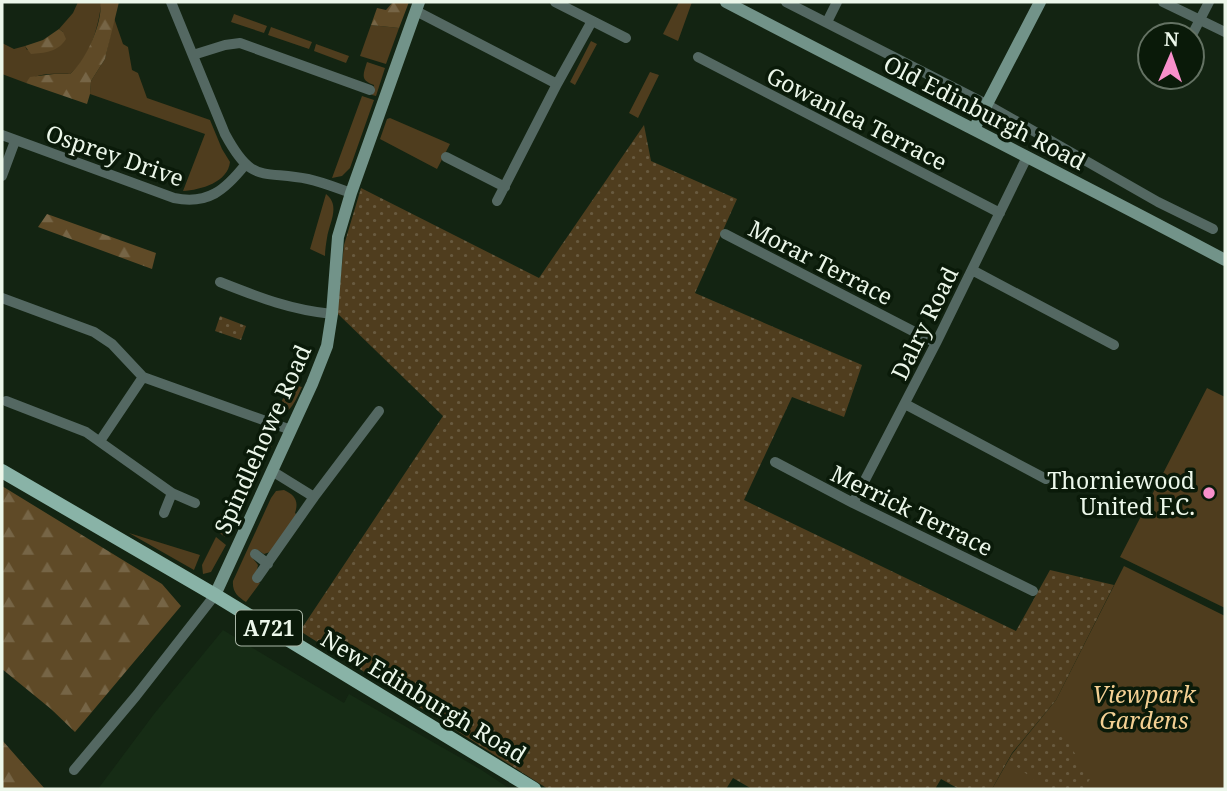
<svg xmlns="http://www.w3.org/2000/svg" width="1227" height="791" font-family="'Noto Serif',serif">
	<style>
		.built { fill: #162c15 }
		.green { fill: #4f3d1e }
		.forest { fill: url(#forest-firs) }
		.park { fill: url(#park-dots) }
		.lines { fill: none; stroke-linecap: round; stroke-linejoin: round }
		.street { stroke: #546862; stroke-width: 10 }
		.secondary { stroke: #729389; stroke-width: 12 }
		.primary { stroke: #89b3a7; stroke-width: 14 }
		.poi-dot { fill: #f890cb; stroke: #0a1a09; stroke-width: 2.5 }
		.labels { text-anchor: middle; dominant-baseline: central; stroke-width: 7; stroke-linejoin: round; paint-order: stroke }
		.shield { fill: #0a1a09; stroke: #a8b5a6; stroke-width: 2 }
		.shield-label { font-size: 21px; font-weight: bold; fill: #ecf7ea }
		.street-label { font-size: 23px; fill: #ecf7ea; stroke: #0a1a09 }
		.poi-label { font-size: 23px; fill: #ecf7ea; stroke: #0a1a09; text-anchor: end }
		.park-label { font-size: 23px; font-style: italic; fill: #f4d093; stroke: #0a1a09 }
	</style>
	<defs>
		<pattern id="forest-firs" width="22" height="20" patternUnits="userSpaceOnUse" patternTransform="scale(1.75)"><rect width="22" height="20" fill="#5f4a27"/><path d="M5 1l3.5 6h-7zM16 11l3.5 6h-7z" fill="#766546"/></pattern>
		<pattern id="park-dots" width="8" height="8" patternUnits="userSpaceOnUse" patternTransform="scale(1.75)"><rect width="8" height="8" fill="#4f3d1e"/><path d="M2 2h.1M6 6h.1" fill="none" stroke="#685a3f" stroke-width="1.8" stroke-linecap="round"/></pattern>
	</defs>
	<rect width="100%" height="100%" fill="#132412"/>
	<path class="built" d="M223,630L344,703L349,694L480,769L510,789H98L154,714Z"/>
	<path class="green" d="M78,2H100L101,5C98,29 89,59 70,74C57,74 35,72 26,83L2,74V43L14,49L25,46L27,50L63,32L59,29L73,13Z
		M679,2H692L678,41L663,34Z
		M234,14L267,26L264,33L231,22Z
		M114,18L123,44L128,47L132,70L138,73L147,98L210,120L222,149L230,162C228,182 201,190 183,191L205,134L90,94L91,81L105,59Z
		M371,25L399,28L386,64L360,56Z
		M271,27L312,42L309,49L268,35Z
		M591,41L597,44L575,85L570,82Z
		M316,44L349,56L346,63L314,51Z
		M367,62L385,68L376,96L372,95L374,85C360,80 363,75 367,62Z
		M650,72L659,75L638,118L629,113Z
		M362,96L374,100L350,168L342,176L332,178Z
		M390,118L450,144L437,169L380,139L387,119Z
		M326,194C341,206 329,223 327,238C326,244 325,250 325,256L310,249Z
		M289,384L302,387C296,399 291,415 276,415Z
		M1207,388L1225,397V608L1120,557Z
		M268,432L273,441L272,446L230,537H225L218,532L216,525L221,514L235,518Z
		M284,490C295,495 299,501 295,513L297,515L270,552L264,554L256,549L251,556L258,565L257,570L252,577L260,583L246,602C238,597 232,592 233,581L271,498L276,491Z
		M129,533L200,555L194,570Z
		M216,537L226,545L211,572L203,574L202,565Z
		M1124,566L1225,616V789H992L1012,754L1056,700Z"/>
	<path class="forest" d="M100,2H119L105,59L91,81L90,94L87,104L26,83L30,77L54,74H70C85,62 104,21 100,2Z
		M393,2H409L399,28L371,25L377,8L386,10Z
		M59,29L63,32L66,39C58,52 44,53 31,54L25,46L43,40Z
		M47,214L156,253L152,269L38,227Z
		M2,486L162,584L181,606L75,732L51,709L2,669Z
		M2,740L45,789H2Z"/>
	<path class="park" d="M644,125L651,161L737,199L695,293L862,365L844,417L792,397L744,500L1016,631L1050,570L1114,585L1056,700L1012,753L992,789H959L941,779L935,789H752L733,778L726,789H548L300,631L443,416L337,313L344,245L361,188L539,278Z
		M220,316L246,326L241,340L215,331Z
		M1041,721L1055,723L1091,778L1083,789H1047L1009,761Z"/>
	<g class="lines">
		<path class="street" d="M171,2L225,134C252,184 260,170 308,179C322,182 337,188 351,193
			M555,2L626,38
			M786,2L986,104L1158,202L1213,229
			M1163,2L1225,32
			M416,11L557,84L497,201
			M827,22L837,2
			M1192,35L1209,2
			M193,55L225,45L240,43L370,90
			M698,57L1000,213
			M1165,83L1169,77
			M557,84L592,21
			M2,135L174,198C208,205 225,190 245,165
			M446,157L505,187
			M2,176L15,141
			M725,234L936,343
			M972,270L1114,345
			M220,282C258,297 290,310 332,314
			M2,298L94,332L112,344L143,377L291,430
			M6,401L86,432L172,493L195,503
			M905,404L1046,479
			M100,441L143,377
			M775,462L853,503L1033,591
			M314,497L379,411
			M853,503L936,343L1027,157
			M164,513L172,493
			M255,554L268,564
			M257,578L314,497L272,471
			M74,770L136,696L215,595"/>
		<path class="secondary" d="M726,2C892,89 1060,172 1225,260
			M974,129L1040,2
			M215,595L312,384L327,346L332,314L338,237L351,193L419,2"/>
		<path class="primary" d="M2,471L215,595L534,789"/>
	</g>
	<circle class="poi-dot" cx="1209" cy="493" r="7"/>
	<g class="labels">
		<rect class="shield" x="236" y="610.5" width="66" height="35" rx="5"/>
		<g class="shield-label">
			<text x="269" y="628">A721</text>
		</g>
		<g class="street-label">
			<text transform="translate(985 112) rotate(27)">Old Edinburgh Road</text>
			<text transform="translate(857 118) rotate(27)">Gowanlea Terrace</text>
			<text transform="translate(115 155) rotate(19)">Osprey Drive</text>
			<text transform="translate(821 262) rotate(27)">Morar Terrace</text>
			<text transform="translate(924 323) rotate(-64)">Dalry Road</text>
			<text transform="translate(262 439) rotate(-66)">Spindlehowe Road</text>
			<text transform="translate(912 510) rotate(26)">Merrick Terrace</text>
			<text transform="translate(424 696) rotate(31)">New Edinburgh Road</text>
		</g>
		<g class="poi-label">
			<text x="1195" y="480">Thorniewood<tspan x="1195" dy="26">United F.C.</tspan></text>
		</g>
		<g class="park-label">
			<text x="1144" y="694">Viewpark<tspan x="1144" dy="26">Gardens</tspan></text>
		</g>
	</g>
	<rect width="1227" height="791" fill="none" stroke="#ecf7ea" stroke-width="7"/>
	<g transform="translate(1171 56) rotate(2)"><circle r="33" fill="#0a1a09" stroke="#647263" stroke-width="2"/>
	<path d="M0-5L12 26L0 18L-12 26Z" fill="#f890cb"/>
	<text y="-10" font-size="19" font-weight="bold" text-anchor="middle" fill="#ecf7ea">N</text>
	</g>
</svg>
